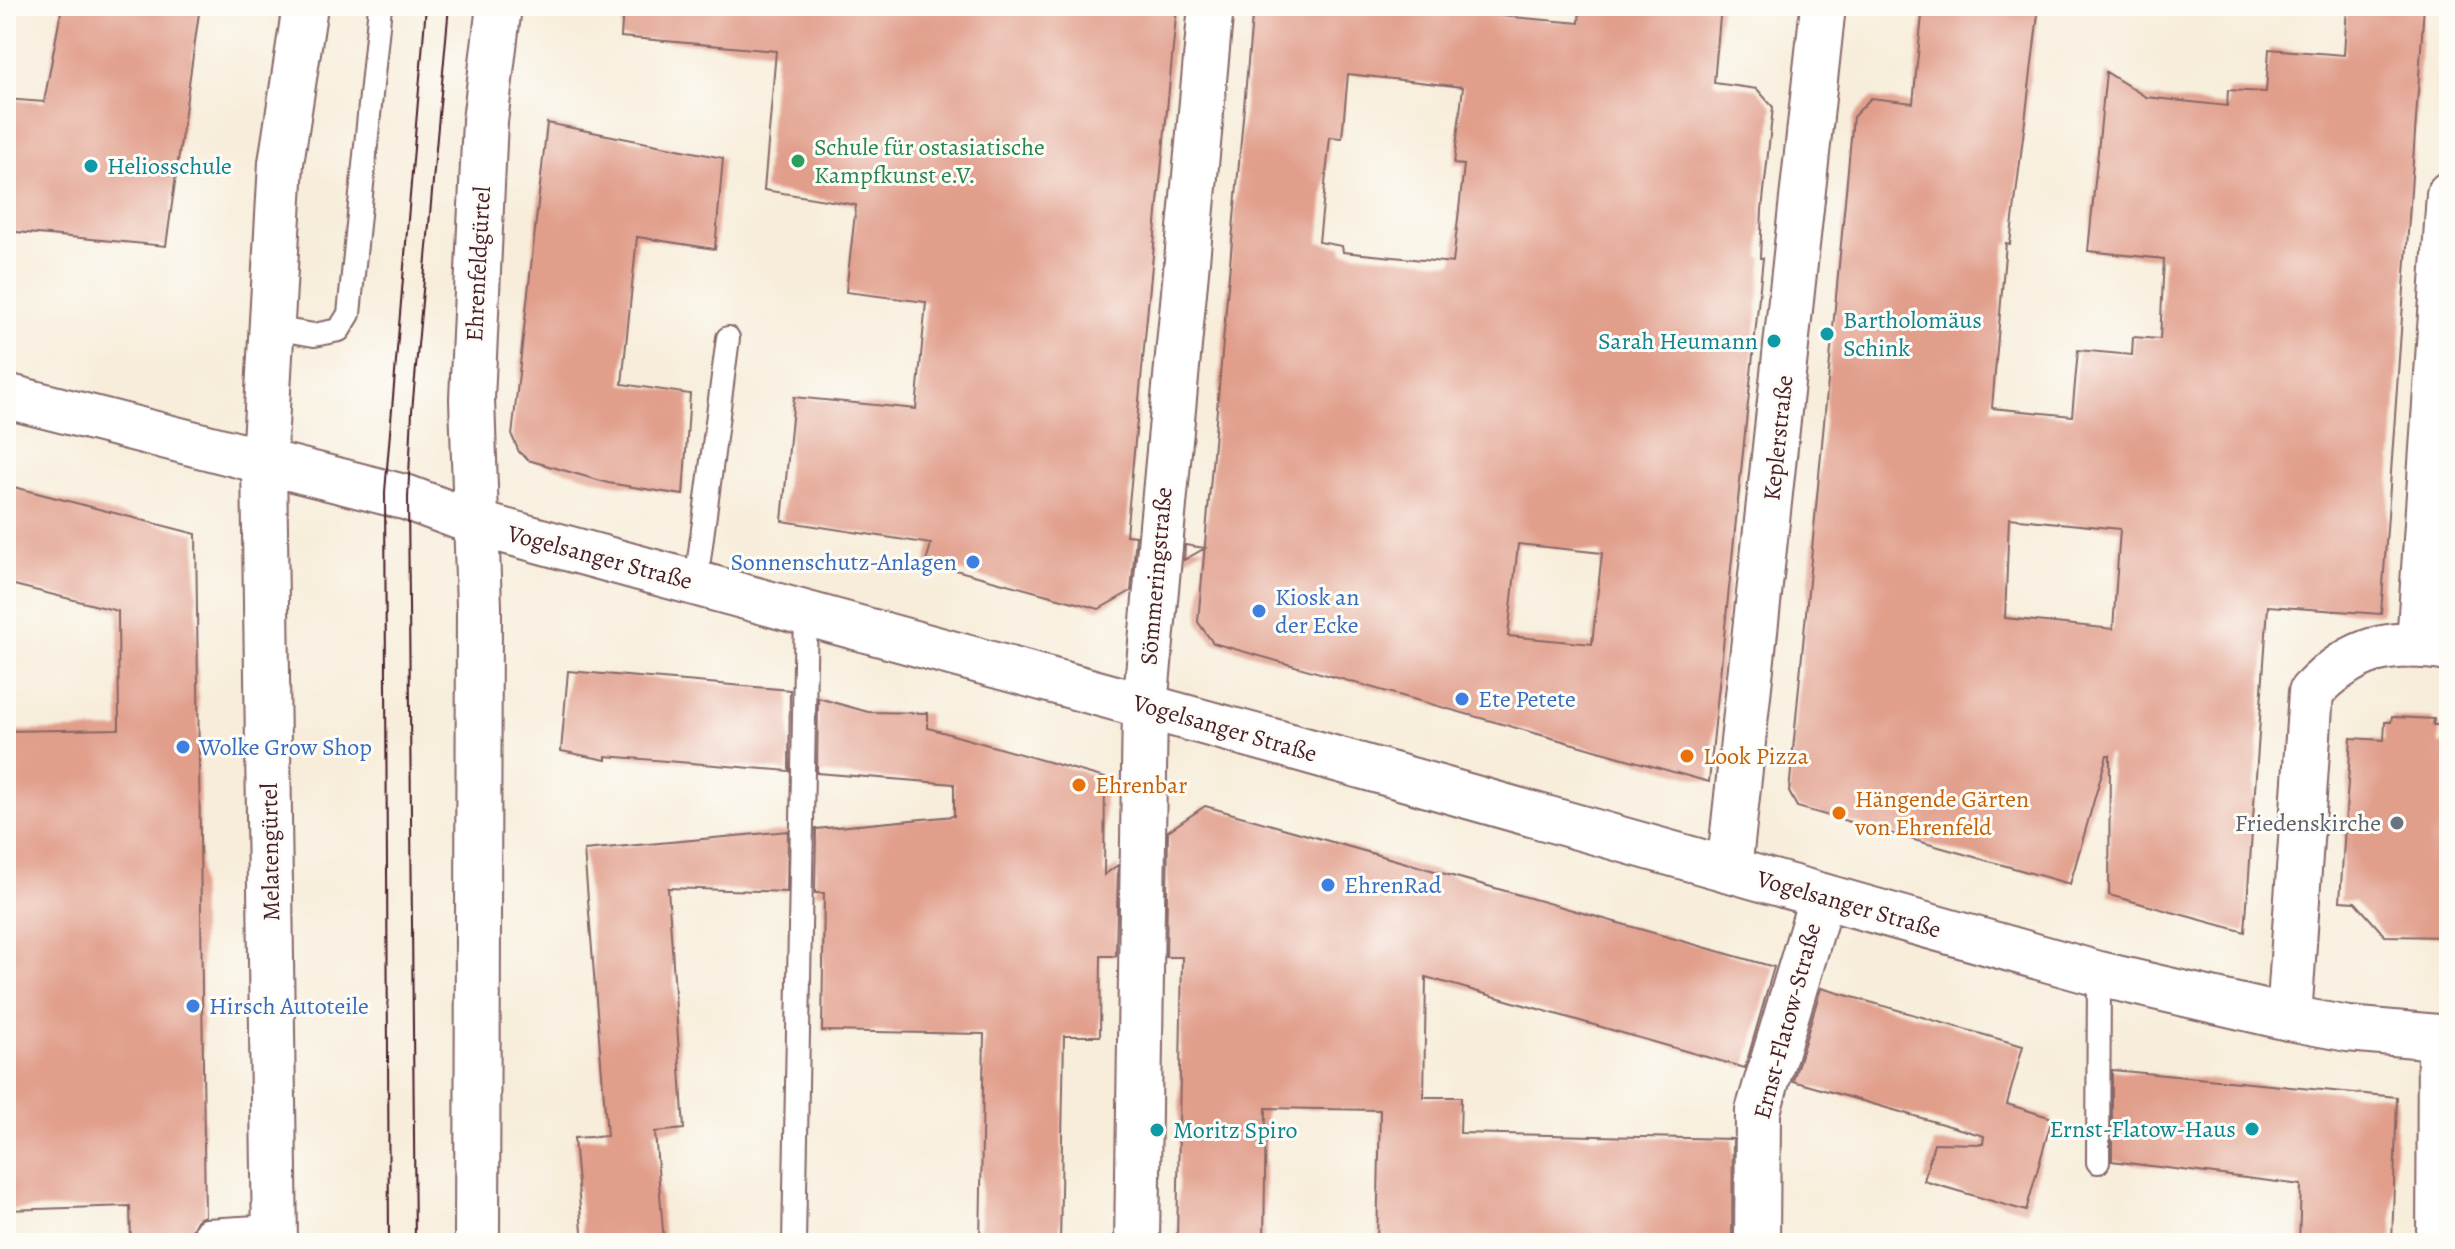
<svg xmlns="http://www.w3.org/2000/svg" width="2455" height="1249" font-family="Alegreya,serif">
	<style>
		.building { fill: #e19e8b; fill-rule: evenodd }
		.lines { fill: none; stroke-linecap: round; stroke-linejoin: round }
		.lane-casing { stroke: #876768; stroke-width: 26 }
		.street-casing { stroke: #876768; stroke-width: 48 }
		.secondary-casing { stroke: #876768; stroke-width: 48 }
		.lane { stroke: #fff; stroke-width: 22 }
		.street { stroke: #fff; stroke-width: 44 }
		.secondary { stroke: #fff; stroke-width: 44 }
		.tram { stroke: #4a1f2b; stroke-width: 2 }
		.leisure-dot { fill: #2e9e5b; stroke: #fdfcf7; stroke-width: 3 }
		.culture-dot { fill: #0f9aa8; stroke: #fdfcf7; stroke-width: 3 }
		.shop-dot { fill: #3f7fe0; stroke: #fdfcf7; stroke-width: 3 }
		.food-dot { fill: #e8710a; stroke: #fdfcf7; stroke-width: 3 }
		.worship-dot { fill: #6b7280; stroke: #fdfcf7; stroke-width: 3 }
		.labels { text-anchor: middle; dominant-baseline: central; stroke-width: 6; stroke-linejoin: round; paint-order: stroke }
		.leisure-label { font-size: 24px; fill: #27864d; stroke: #fdfcf7; text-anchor: start }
		.culture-label { font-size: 24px; fill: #0d838f; stroke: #fdfcf7; text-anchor: start }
		.street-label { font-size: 24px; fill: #4a1f2b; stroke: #fdfcf7 }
		.shop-label { font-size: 24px; fill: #366cbe; stroke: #fdfcf7; text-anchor: start }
		.food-label { font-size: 24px; fill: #c56008; stroke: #fdfcf7; text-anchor: start }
		.worship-label { font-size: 24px; fill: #5b616d; stroke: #fdfcf7; text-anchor: end }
	</style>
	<rect width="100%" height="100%" fill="#fdfcf7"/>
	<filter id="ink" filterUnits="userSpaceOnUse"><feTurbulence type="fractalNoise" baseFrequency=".0125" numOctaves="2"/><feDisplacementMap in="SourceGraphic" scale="16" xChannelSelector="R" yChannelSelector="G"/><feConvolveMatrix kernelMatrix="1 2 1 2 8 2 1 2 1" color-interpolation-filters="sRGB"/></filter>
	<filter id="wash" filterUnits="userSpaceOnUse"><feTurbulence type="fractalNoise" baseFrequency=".006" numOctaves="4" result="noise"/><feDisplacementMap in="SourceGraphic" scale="32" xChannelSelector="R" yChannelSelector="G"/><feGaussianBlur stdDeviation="1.8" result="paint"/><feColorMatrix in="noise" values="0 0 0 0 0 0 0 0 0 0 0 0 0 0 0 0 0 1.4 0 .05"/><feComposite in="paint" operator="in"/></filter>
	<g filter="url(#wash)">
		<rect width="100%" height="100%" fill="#f7edda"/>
		<g id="blocks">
			<path class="building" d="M62,6H200L166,246L6,231V99L44,102Z
				M623,6H1177L1126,535L1136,536L1131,591L1099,609L926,562L931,544L782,521L794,397L916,409L926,302L846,292L856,205L764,190L776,51L621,37Z
				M1253,6H1492L1491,15L1579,23L1580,6H1721L1714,83L1757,89L1773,107L1762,210L1760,258H1763L1709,782L1213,643L1198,622ZM1348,74L1463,87L1454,164L1464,165L1453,263L1343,252L1342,246L1319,242L1330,137L1342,138ZM1518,544L1602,553L1592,644L1508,636Z
				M1923,6H2039L2010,244L2006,243L1992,408L2072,416L2078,350L2132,355L2133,337L2160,339L2164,259L2088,251L2106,72L2146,97L2227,106L2228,90L2266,92L2269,49L2344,55L2347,6H2424L2381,614L2268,606L2245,932L2109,895L2110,755H2107L2070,884L1797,807L1789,792L1853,117L1871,98L1913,103ZM2009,518L2120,529L2113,629L2005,618Z
				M547,123L723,158L715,249L637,237L622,384L690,394L683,495L608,483L528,460L519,452L512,436Z
				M6,485L196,534L205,1216L198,1219L192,1230L202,1243H131L130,1206L6,1210V731L119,729L118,611L6,583Z
				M1185,545L1205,548L1184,560Z
				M568,671L790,690L789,771L606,756V760L561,751Z
				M818,698L868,712L928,713V728L1105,778L1104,875L1118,865L1116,956H1101L1100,1036H1064L1060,1243H980L984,1034L822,1031L824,893H815L816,829L954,816V784L817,773Z
				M2392,717L2434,719L2433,725H2440L2439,744L2449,745V937L2385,936L2355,902L2340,901L2351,738L2384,740L2385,722H2391Z
				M1205,806L1774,967L1745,1068L1426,977L1424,1097H1461L1460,1133L1733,1139L1732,1243H1377L1380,1110L1266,1108L1264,1243H1177L1182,957H1166L1168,831Z
				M788,831L787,892L668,888L684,1129L655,1132L664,1243H583L574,1138L607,1136L584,850Z
				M1821,988L2023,1046L2007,1104L2052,1118L2026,1211L1924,1181L1934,1143L1983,1144L1984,1136L1793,1081Z
				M2112,1070L2397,1097L2392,1243H2299L2301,1185L2112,1161Z"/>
		</g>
	</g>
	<g filter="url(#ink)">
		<use href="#blocks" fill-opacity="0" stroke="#876768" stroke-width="2"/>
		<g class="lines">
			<defs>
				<path id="lane" d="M272,328L314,335L339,330L349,314L380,6
					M696,583L728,338
					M2098,1162L2099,974
					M206,1230L275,1226
					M794,1243L806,611"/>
				<path id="street" d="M2419,644L2449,194
					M1729,870L1823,6
					M2289,1018L2311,692C2353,648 2389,639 2449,649
					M1137,1243L1145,706L1211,6
					M1757,1243L1758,1111L1822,896
					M2439,1243L2440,1038"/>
				<path id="secondary" d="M6,396L408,498L475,523L1276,742L2099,974L2289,1018L2348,1029L2449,1038
					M275,1243L264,461L281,163L305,6
					M477,1243L479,607L472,399L485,121L499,6"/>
			</defs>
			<use href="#lane" class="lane-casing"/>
			<use href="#street" class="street-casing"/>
			<use href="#secondary" class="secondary-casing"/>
			<use href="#lane" class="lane"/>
			<use href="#street" class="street"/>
			<use href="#secondary" class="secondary"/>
			<path class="tram" d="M389,1243L385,492L426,6
				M415,1243L408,498L412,411L449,6"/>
		</g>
	</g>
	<circle class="leisure-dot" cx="798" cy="161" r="8"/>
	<g class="culture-dot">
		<circle cx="91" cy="166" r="8"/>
		<circle cx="1827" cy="334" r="8"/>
		<circle cx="1774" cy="341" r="8"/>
		<circle cx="2252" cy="1129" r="8"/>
		<circle cx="1157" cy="1130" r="8"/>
	</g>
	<g class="shop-dot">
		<circle cx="973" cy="562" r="8"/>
		<circle cx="1259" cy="611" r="8"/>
		<circle cx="1462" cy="699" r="8"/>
		<circle cx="183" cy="747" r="8"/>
		<circle cx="1328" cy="885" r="8"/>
		<circle cx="193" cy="1006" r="8"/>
	</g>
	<g class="food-dot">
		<circle cx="1687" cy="756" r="8"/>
		<circle cx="1079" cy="785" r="8"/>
		<circle cx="1839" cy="813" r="8"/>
	</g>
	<circle class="worship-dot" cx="2397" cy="823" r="8"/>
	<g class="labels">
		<g class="leisure-label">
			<text x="814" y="147">Schule für ostasiatische<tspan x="814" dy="28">Kampfkunst e.V.</tspan></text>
		</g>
		<g class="culture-label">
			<text x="107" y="166">Heliosschule</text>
			<text x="1843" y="320">Bartholomäus<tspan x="1843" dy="28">Schink</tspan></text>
			<text x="1758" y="341" text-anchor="end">Sarah Heumann</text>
			<text x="2236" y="1129" text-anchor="end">Ernst-Flatow-Haus</text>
			<text x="1173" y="1130">Moritz Spiro</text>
		</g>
		<g class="street-label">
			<text transform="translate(478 264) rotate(-87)">Ehrenfeldgürtel</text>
			<text transform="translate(1778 438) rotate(-84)">Keplerstraße</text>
			<text transform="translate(600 557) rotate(15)">Vogelsanger Straße</text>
			<text transform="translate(1156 576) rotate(-85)">Sömmeringstraße</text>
			<text transform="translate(1225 728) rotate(16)">Vogelsanger Straße</text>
			<text transform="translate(270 852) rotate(-91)">Melatengürtel</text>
			<text transform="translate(1849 904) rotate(16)">Vogelsanger Straße</text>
			<text transform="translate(1787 1021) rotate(-75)">Ernst-Flatow-Straße</text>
		</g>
		<g class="shop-label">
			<text x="957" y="562" text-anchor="end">Sonnenschutz-Anlagen</text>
			<text x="1275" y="597">Kiosk an<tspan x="1275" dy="28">der Ecke</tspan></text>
			<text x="1478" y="699">Ete Petete</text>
			<text x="199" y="747">Wolke Grow Shop</text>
			<text x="1344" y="885">EhrenRad</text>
			<text x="209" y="1006">Hirsch Autoteile</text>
		</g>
		<g class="food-label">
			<text x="1703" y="756">Look Pizza</text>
			<text x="1095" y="785">Ehrenbar</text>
			<text x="1855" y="799">Hängende Gärten<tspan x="1855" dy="28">von Ehrenfeld</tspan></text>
		</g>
		<g class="worship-label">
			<text x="2381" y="823">Friedenskirche</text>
		</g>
	</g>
	<rect width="2455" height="1249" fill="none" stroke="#fdfcf7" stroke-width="32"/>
</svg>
